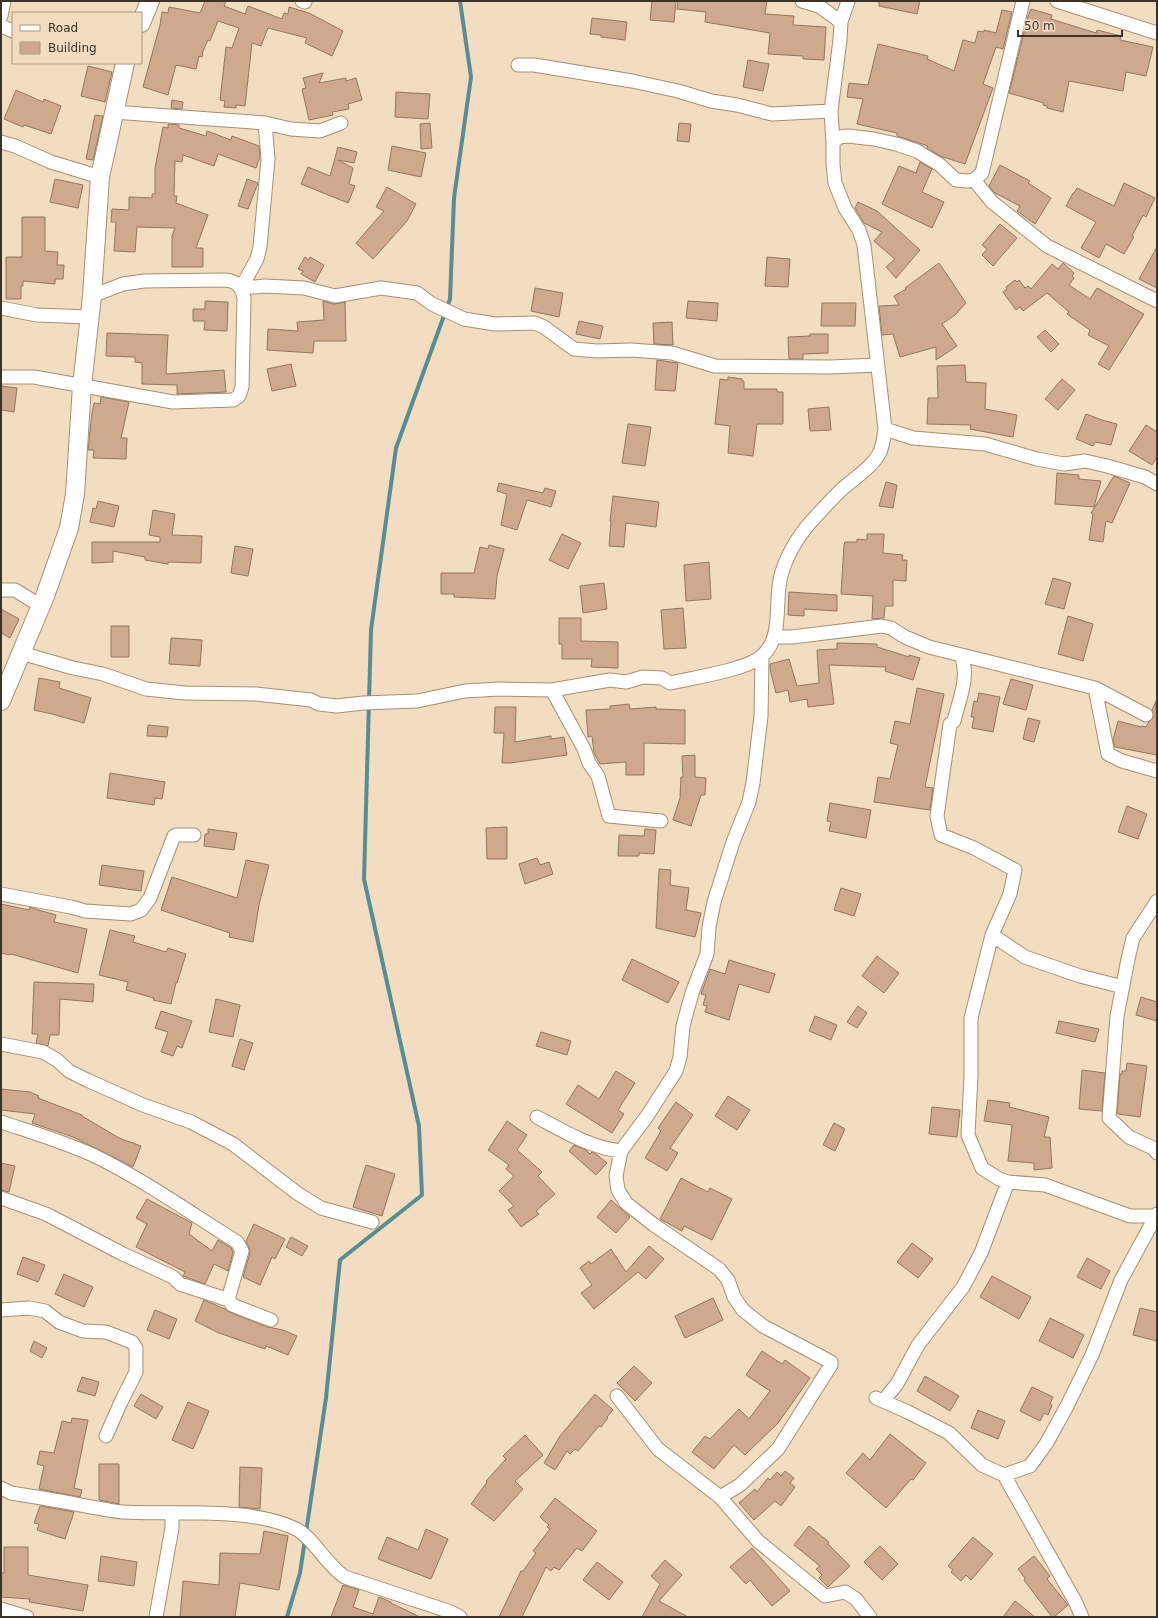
<svg xmlns="http://www.w3.org/2000/svg" width="1158" height="1618" font-family="'DejaVu Sans',sans-serif">
	<style>
		.lines { fill: none; stroke-linecap: round; stroke-linejoin: round }
		.stream { stroke: #578e93; stroke-width: 4 }
		.building { fill: #cfa98e; stroke: #917661 }
		.street-casing { stroke: #a49075; stroke-width: 15 }
		.secondary-casing { stroke: #a49075; stroke-width: 20 }
		.street { stroke: #fff; stroke-width: 13 }
		.secondary { stroke: #fff; stroke-width: 18 }
	</style>
	<rect width="100%" height="100%" fill="#f3ddc0"/>
	<g class="lines">
		<path class="stream" d="M287,1617L300,1573L326,1398L340,1260L422,1195L419,1126L364,879L371,630L396,448L450,299L454,198L471,77L460,1"/>
	</g>
	<path class="building" d="M205,1H226L224,6L245,14L248,6L282,19L284,13L288,14L289,7L309,13L343,31L332,56L305,43L307,38L268,28L261,46L252,43L245,106L236,105V108L224,107L225,101L220,100L226,47L232,48L239,28L218,21L210,41L208,40L203,51L202,57L199,56L196,69L176,65L168,95L143,87L160,25L162,12L168,13L169,7L200,13Z
		M652,1H676L674,22L650,20Z
		M678,1H767L765,14L794,16L793,25L826,27L824,60L803,59V56L768,54L770,33L705,22L706,12L677,9Z
		M879,1H920L917,14L879,6Z
		M1031,9L1052,15L1051,19L1096,33L1097,30L1121,36L1120,40L1153,47L1146,76L1126,72L1123,91L1069,81L1063,112L1047,108V106L1043,105L1044,103L1009,93L1028,16Z
		M1002,10L1012,12L1003,49L996,47L983,84L993,88L965,164L940,156L927,148L928,146L897,136V133L857,124L863,99L847,97L849,83L868,85L878,44L928,56L927,59L954,71L963,40L975,43L978,31L984,32V30L996,33Z
		M592,18L627,22L625,40L601,37V35L590,34Z
		M748,60L769,64L763,91L743,87Z
		M88,66L112,72L105,102L81,96Z
		M323,73L319,83L346,78V81L356,78L362,100L348,104L349,109L332,112L333,115L309,120L302,89L306,88L303,78Z
		M16,90L43,102L44,99L61,106L51,134L24,125L23,127L4,119Z
		M396,92L430,94L428,119L395,117Z
		M172,100L183,102L182,109L171,108Z
		M95,115L103,116L93,160L86,159Z
		M430,123L432,148L421,149L420,124Z
		M679,123L691,124L689,142L677,141Z
		M168,124L179,125V128L206,136L207,131L231,140L232,136L259,146L260,157L256,168L218,154L214,166L183,155L182,162L175,161L174,196H177L176,203L208,215L196,248H203V267H172V236L175,228L137,227L135,252L114,251L116,222H111L112,209L129,210V197L152,198V194H155V168L163,127L168,128Z
		M392,146L426,153L421,177L388,170Z
		M338,147L357,152L354,163L338,160L353,168L349,184L355,186L348,203L301,184L308,167L330,176Z
		M920,162L932,169L922,192L944,202L932,228L882,204L899,166L916,173Z
		M1000,165L1030,181L1028,183L1051,198L1035,224L1017,211L1020,206L995,193L989,186Z
		M55,179L83,185L78,208L50,202Z
		M247,179L258,183L248,209L238,206Z
		M1124,183L1155,198L1146,217L1143,215L1132,236L1134,237L1124,254L1106,244L1099,258L1081,248L1096,222L1066,206L1073,193H1074L1077,188L1114,206Z
		M387,187L416,204L407,221L373,259L356,243L384,211L376,207Z
		M858,202L877,211L920,250L896,278L886,267L895,259L874,241L882,232L864,223L855,208Z
		M22,217H45V251L58,252L57,265H64L63,279H55V284L23,281V286H21V299H6V257H22Z
		M1000,224L1017,238L993,266L982,255L987,249L982,245Z
		M1157,247V288L1139,279Z
		M305,257L309,260L310,257L324,265L315,282L301,274L303,271L298,269Z
		M767,257L790,259L788,287L765,286Z
		M939,263L966,303L955,315L942,324L957,346L936,360V347L900,357L893,334L882,335L879,306L899,305L894,296L906,289L905,288Z
		M1063,263L1074,273L1072,276L1074,278L1069,285L1090,299L1097,288L1144,314L1109,370L1098,364L1109,346L1088,335L1090,330L1067,314L1069,312L1047,293L1023,311L1020,307L1016,310L1003,292L1007,289L1006,287L1015,280L1017,282L1019,280L1025,288L1028,286L1031,289L1052,264L1058,269Z
		M535,288L563,293L559,317L531,311Z
		M205,301L228,302L227,331L204,330L205,321H193V309H205Z
		M323,301L333,304L345,302L346,341H314L313,353L267,350L268,329L298,331L297,322L324,320Z
		M688,301L718,303L717,321L686,318Z
		M822,303H856L855,326H821Z
		M579,321L603,326L600,339L576,334Z
		M672,322L673,345L654,344L653,323Z
		M1045,330L1059,344L1051,352L1037,337Z
		M107,333L168,335L166,374L224,370L226,392L177,394V385L142,384V363L135,362V357L106,356Z
		M810,334H828V353L803,354V359H789L788,337L810,336Z
		M657,360L678,363L675,391L655,390Z
		M291,364L296,386L272,391L267,369Z
		M965,365L966,382L986,383L985,409L1017,415L1013,437L970,429L971,425L927,424L928,398H938L937,366Z
		M728,377L742,379V381H744V389H777V392H783V424H757L753,456L728,453L730,426L715,424L720,379L728,380Z
		M1062,379L1075,390L1058,410L1045,399Z
		M1,386L17,388L14,412L1,410Z
		M101,397L129,402L121,438H127L126,459L93,458L94,450H88L92,413L94,403L100,404Z
		M829,407L831,430L810,431L808,409Z
		M1086,414L1105,421L1117,424L1111,445L1095,442L1093,446L1076,439Z
		M628,424L651,427L645,466L622,463Z
		M1146,425L1157,432V457L1152,465L1129,451Z
		M1057,473L1079,475V479L1101,481L1094,507L1055,504Z
		M1114,476L1130,483L1112,523L1106,521L1103,542L1089,540L1093,514L1091,513Z
		M886,482L897,485L893,508L879,506Z
		M499,483L543,493L545,488L556,491L551,507L527,500L517,530L501,525L507,494L497,491Z
		M613,496L659,502L656,527L626,523L624,547L609,546L611,521H610Z
		M98,501L119,506L114,527L90,522L93,508L96,509Z
		M153,510L175,514L172,535L202,536L201,563L168,562V564L145,560V557L113,551V562L92,563V542H160V537L149,535Z
		M562,534L581,543L568,569L549,560Z
		M867,534H884L883,553L903,555L902,560H907L906,581L893,580V606H885L884,618L872,619L873,596L841,594L844,545L845,542H857V539L867,540Z
		M489,545L504,549L497,576L495,599L454,597V594H441V573H474L480,547L488,549Z
		M235,546L253,549L248,576L231,573Z
		M709,562L711,599L686,601L684,565Z
		M1053,578L1071,583L1064,609L1045,604Z
		M604,583L607,609L583,613L580,586Z
		M789,592L837,595V611L804,609V616L788,615Z
		M683,608L686,648L664,649L661,610Z
		M1,609L19,619L10,638L1,633Z
		M1068,616L1093,624L1083,661L1058,654Z
		M559,618H581V641L618,642V668L591,667L592,659H562V644H559Z
		M111,626H129V657H111Z
		M171,638L202,640L200,666L169,664Z
		M837,643L877,644V647L909,657V655L920,658L913,680L885,671L886,667L829,665L834,704L808,707L807,699L790,702L788,690L776,693L770,669V664L789,659L797,686L819,683L817,650L837,649Z
		M39,678L60,682L59,688L91,698L84,723L52,714L34,710Z
		M1011,679L1033,685L1026,710L1003,704Z
		M917,688L944,694L925,787L933,788L930,810L874,802L878,777L890,779L898,745L890,743L895,721L910,724Z
		M979,693L1000,697L993,732L972,728L974,717H971L974,701L977,702Z
		M1156,701L1157,755L1115,747L1113,740L1118,721L1141,727V726L1146,727L1148,723L1153,718L1152,710Z
		M629,704L630,709L656,707V709L685,710V744L644,743V775H626V762L600,764L594,753L592,736L588,737L586,710L610,709V706Z
		M495,707H516L515,742L551,736V739L564,737L567,755L510,763H502L504,733H494Z
		M1028,718L1040,721L1034,742L1023,739Z
		M148,725L168,727L167,737L147,736Z
		M695,755V777L706,778L705,795H701L691,826L673,820L680,798L681,777H683L682,756Z
		M110,773L165,782L162,799L155,798L154,805L107,798Z
		M830,803L871,810L866,838L829,831L831,822L827,821Z
		M1127,806L1147,814L1138,839L1118,832Z
		M507,827V859H487L486,828Z
		M208,829L237,833L234,850L204,846L205,834H208Z
		M645,829L656,830L654,854L639,853V856H618L619,835L644,836Z
		M537,858L540,865L549,862L553,874L525,884L519,864Z
		M246,860L269,865L259,905L253,942L229,937L230,933L161,910L172,877L237,898Z
		M102,865L144,871L141,891L99,885Z
		M659,869L671,870L670,885L689,888L686,910L701,913L695,937L656,928Z
		M841,888L861,894L854,916L834,910Z
		M1,904L29,910L30,907L35,909L56,915L54,922L87,929L78,973L11,954L10,955L1,953Z
		M110,930L135,936L133,942L166,952L168,948L186,954L177,983H176L171,1004L153,1000L154,998L126,990L128,982L99,975Z
		M877,956L899,973L884,993L862,976Z
		M632,959L679,982L668,1003L622,980Z
		M729,960L775,974L769,993L739,984L729,1020L705,1012L707,1006L703,1005L706,995L701,994L710,969L725,974Z
		M34,982L94,984L93,1002L60,999L59,1035H50L48,1046L36,1043L38,1034H32Z
		M1141,997L1157,1002V1021L1136,1015Z
		M216,999L240,1005L233,1037L209,1032Z
		M858,1006L867,1013L857,1028L847,1022Z
		M161,1011L192,1021L182,1048L177,1046L173,1056L161,1052L168,1032L155,1028Z
		M815,1016L837,1025L831,1040L809,1031Z
		M1059,1021L1099,1029L1095,1042L1056,1033Z
		M541,1032L571,1041L567,1055L536,1046Z
		M240,1039L253,1043L244,1070L232,1066Z
		M1127,1063L1147,1066L1140,1117L1118,1114L1117,1112L1120,1074H1122V1071H1126Z
		M1082,1070L1105,1073L1102,1111L1079,1109Z
		M616,1071L635,1083L618,1110L624,1114L612,1133L566,1104L578,1085L599,1099Z
		M1,1089L30,1092L39,1096L38,1098L82,1115V1116L119,1138L141,1146L133,1167L73,1137L32,1123L35,1114L1,1110Z
		M728,1096L750,1110L737,1130L715,1116Z
		M988,1100L1010,1103L1009,1107L1049,1117L1044,1137H1050L1052,1168L1034,1170V1163L1008,1161L1012,1125L984,1121Z
		M676,1102L693,1115L670,1148L678,1153L667,1171L645,1158L661,1131L658,1128Z
		M932,1107L960,1110L957,1137L929,1134Z
		M507,1121L527,1135L517,1150L542,1172L538,1176L555,1194L536,1211L539,1214L521,1227L508,1210L514,1206L499,1191L514,1176L506,1169L509,1165L488,1150Z
		M834,1123L845,1129L835,1151L823,1145Z
		M574,1145L586,1150L590,1154L592,1152L596,1154L607,1163L596,1175L569,1151Z
		M1,1163L15,1166L9,1192L1,1190Z
		M366,1165L395,1174L382,1216L353,1207Z
		M681,1178L708,1192L710,1188L732,1199L712,1240L684,1226L682,1231L660,1219Z
		M147,1199L192,1223L189,1234L212,1251L218,1240L231,1248L233,1252L228,1271L214,1264L205,1284L183,1276L185,1272L136,1247L147,1224L136,1218Z
		M611,1200L630,1217L616,1233L597,1217Z
		M254,1224L285,1239L275,1259L272,1257L260,1285L243,1277L250,1253L249,1247L246,1241Z
		M291,1237L308,1246L302,1256L286,1247Z
		M912,1243L933,1259L918,1278L897,1262Z
		M649,1246L664,1259L646,1279L638,1272L594,1309L581,1293L592,1285L580,1268L589,1261L591,1264L611,1249L626,1272Z
		M23,1257L45,1265L38,1282L17,1274Z
		M1087,1258L1110,1271L1101,1289L1077,1277Z
		M64,1274L93,1287L84,1307L55,1294Z
		M992,1276L1031,1297L1019,1319L980,1297Z
		M713,1298L723,1320L685,1338L675,1316Z
		M204,1300L225,1309L229,1312L268,1327L283,1330L297,1336L288,1355L266,1346L265,1349L219,1333L195,1321Z
		M1140,1308L1157,1312V1341L1133,1335Z
		M155,1310L177,1319L169,1339L147,1330Z
		M1050,1318L1084,1335L1073,1358L1039,1341Z
		M34,1341L47,1348L42,1358L30,1351Z
		M762,1351L782,1364L785,1360L810,1378L778,1423L745,1455L734,1445L714,1469L692,1452L705,1436L710,1439L739,1409L749,1419L770,1391L746,1375Z
		M634,1366L652,1383L635,1401L617,1383Z
		M925,1376L959,1396L950,1411L917,1391Z
		M82,1377L99,1382L95,1396L77,1391Z
		M1032,1387L1053,1397L1050,1404L1052,1405L1048,1415L1044,1413L1040,1421L1020,1411Z
		M141,1394L163,1407L156,1419L134,1406Z
		M595,1394L613,1410L607,1417L608,1418L601,1427L599,1426L578,1451L575,1449L570,1454L567,1451L555,1470L544,1463L560,1436Z
		M188,1402L209,1411L193,1449L172,1440Z
		M978,1410L1005,1421L998,1439L971,1428Z
		M72,1418L88,1420L74,1488L82,1490L80,1497L39,1489L44,1466L37,1464L40,1451L54,1453L62,1421L71,1423Z
		M890,1434L926,1463L913,1480L911,1479L886,1508L846,1473L863,1453L870,1460Z
		M525,1435L543,1455L515,1481L523,1489L494,1521L471,1504L487,1482L486,1481L506,1459L503,1456Z
		M99,1464H119V1504L99,1500Z
		M240,1467L262,1468L260,1509L239,1507Z
		M785,1471L794,1478L790,1483L795,1487L781,1506L775,1501L754,1520L739,1503L755,1489L757,1492L768,1478L770,1480L777,1472L781,1476Z
		M555,1498L597,1531L582,1551L577,1548L559,1570L554,1567L551,1571L546,1567L522,1617H499L521,1571H523L536,1553L533,1551L550,1529L547,1527L549,1525L540,1517Z
		M40,1506L74,1512L65,1539L37,1530L39,1524L34,1523Z
		M809,1526L829,1542L828,1544L850,1566L828,1587L819,1578L822,1575L816,1569L820,1566L794,1545Z
		M426,1529L448,1539L431,1579L378,1559L387,1537L418,1550Z
		M264,1531L288,1536L279,1590L240,1583L235,1617H180L183,1581L219,1585L220,1553L260,1554Z
		M973,1537L993,1554L971,1580L966,1575L961,1581L951,1572L953,1570L948,1566Z
		M880,1546L898,1564L882,1580L864,1562Z
		M4,1547H28V1575L88,1585L83,1611L29,1602L30,1599L1,1597V1573H4Z
		M752,1548L790,1591L772,1606L750,1580L746,1584L730,1567Z
		M101,1556L137,1562L134,1586L98,1581Z
		M1034,1556L1050,1576L1047,1579L1068,1605L1054,1617H1052L1024,1580L1025,1578L1018,1569Z
		M665,1560L682,1575L659,1601L688,1617H642L660,1584L651,1576Z
		M597,1562L623,1582L609,1600L583,1580Z
		M343,1585L359,1590L353,1607L373,1614L379,1597L391,1602V1603L420,1617H331Z
		M1015,1601L1035,1617H1003Z"/>
	<g class="lines">
		<defs>
			<path id="street" d="M302,1L305,2
				M802,1L819,6L841,22
				M1057,1L1157,33
				M1,16L4,1
				M1,26L13,31
				M518,65H534L632,81L678,91L711,101L737,105L772,114L831,111
				M113,112L265,123L291,129L320,131L341,123
				M1,142L15,146L51,162L100,177
				M833,143L839,137L848,136L874,139L896,144L917,151L940,165L956,180L967,181L974,180L982,173L1023,1
				M974,180L992,202L1047,246L1157,301
				M241,288L265,286L304,288L335,296L381,288L417,293L432,304L464,319L495,324L535,323L544,327L574,349L597,351L631,350L672,353L715,366L831,367L877,365
				M241,288L257,259L260,247L268,159L265,123
				M1,308L37,315L90,317
				M1,377H34L173,402L233,400L239,396L242,387L244,298C242,286 236,281 225,280L144,281L123,284L92,296
				M885,429L913,438L985,444L1037,459L1064,464L1085,461L1107,466L1145,477L1157,484
				M1,590H15L41,606
				M774,637H792L882,626L891,628L905,637L929,647L1095,688L1146,715
				M21,653L73,668L103,674L146,689L185,693L256,694L311,700L319,704L337,706L363,703L417,701L465,691L499,689L552,690L610,680L626,682L643,677L662,678L670,683C691,678 747,670 762,656C785,636 773,598 782,572C789,550 803,529 820,512C827,504 834,497 841,490C854,478 872,468 880,452C883,445 884,437 885,429L864,245L859,230L845,208L835,183L833,164V143L831,111L840,40L841,22L848,1
				M961,655C970,677 959,699 954,721L950,724L937,816L941,835L974,848L1015,870L1010,894L992,935L971,1018V1076L968,1135L982,1168L999,1179L1008,1182
				M1095,688L1108,754L1122,761L1157,771
				M552,690L584,749L589,763L598,776L609,816L661,821
				M1,894L71,907L85,911L131,914L141,910L150,898L174,836L176,835H194
				M1157,901L1133,938L1128,959L1117,1016L1109,1118L1129,1137L1153,1148L1157,1153
				M992,935L1025,957L1080,976L1123,987
				M1,1044L43,1052L57,1060L69,1071L87,1080L143,1105L191,1122L233,1144L297,1193L321,1208L372,1222
				M537,1117C563,1131 591,1148 621,1151
				M1,1122C34,1133 68,1143 99,1158C147,1182 192,1214 237,1242L242,1251L229,1296V1300L232,1305L271,1320
				M1,1198L46,1214L123,1254L173,1277L180,1284L229,1300
				M1,1310L29,1308L45,1311L59,1322L83,1331L106,1332L132,1342L136,1348V1372L121,1402L106,1436
				M888,1395L897,1384L918,1345L963,1287L981,1253L1008,1182L1045,1185L1130,1216H1156L1157,1219
				M617,1396L658,1449L720,1497L758,1541L825,1596L845,1592L856,1599L870,1617
				M876,1398L908,1412L949,1433L982,1465L1004,1475L1030,1466L1046,1444L1067,1406L1092,1355L1121,1280L1157,1214
				M1004,1475L1075,1601L1082,1617
				M1,1488L11,1493C36,1497 61,1501 86,1506C98,1508 110,1511 122,1512C174,1515 249,1506 296,1529C313,1537 326,1565 345,1577L451,1612L460,1617
				M720,1497L740,1485L778,1449L831,1365V1362L763,1326L743,1310L734,1297L728,1280L719,1269L654,1225L626,1203L618,1190L616,1176L621,1151L647,1116L676,1071L680,1057L683,1026L692,993L707,954L709,927L714,902L733,842L749,802L753,783L761,716L762,657
				M1,1609L27,1617
				M156,1617L172,1528V1520L170,1513"/>
			<path id="secondary" d="M141,23L150,1
				M1,701L45,596L69,528L75,494L82,386L92,296L100,177L125,63"/>
		</defs>
		<use href="#street" class="street-casing"/>
		<use href="#secondary" class="secondary-casing"/>
		<use href="#street" class="street"/>
		<use href="#secondary" class="secondary"/>
	</g>
	<rect width="1158" height="1618" fill="none" stroke="#3b3327" stroke-width="4"/>
	<rect x="12" y="12" width="130" height="52" fill="#f3ddc0" stroke="#a99983"/>
	<rect x="20" y="25" width="20" height="6" fill="#ffffff" stroke="#a99983"/>
	<text x="48" y="32" font-size="12" fill="#3b3327">Road</text>
	<rect x="20" y="42" width="20" height="12" fill="#cfa98e" stroke="#a99983"/>
	<text x="48" y="52" font-size="12" fill="#3b3327">Building</text>
	<path d="M1018 30v6h104v-6" fill="none" stroke="#3b3327" stroke-width="2"/>
	<text x="1024" y="30" font-size="12" fill="#3b3327" stroke="#f3ddc0" stroke-width="3" paint-order="stroke">50 m</text>
</svg>
